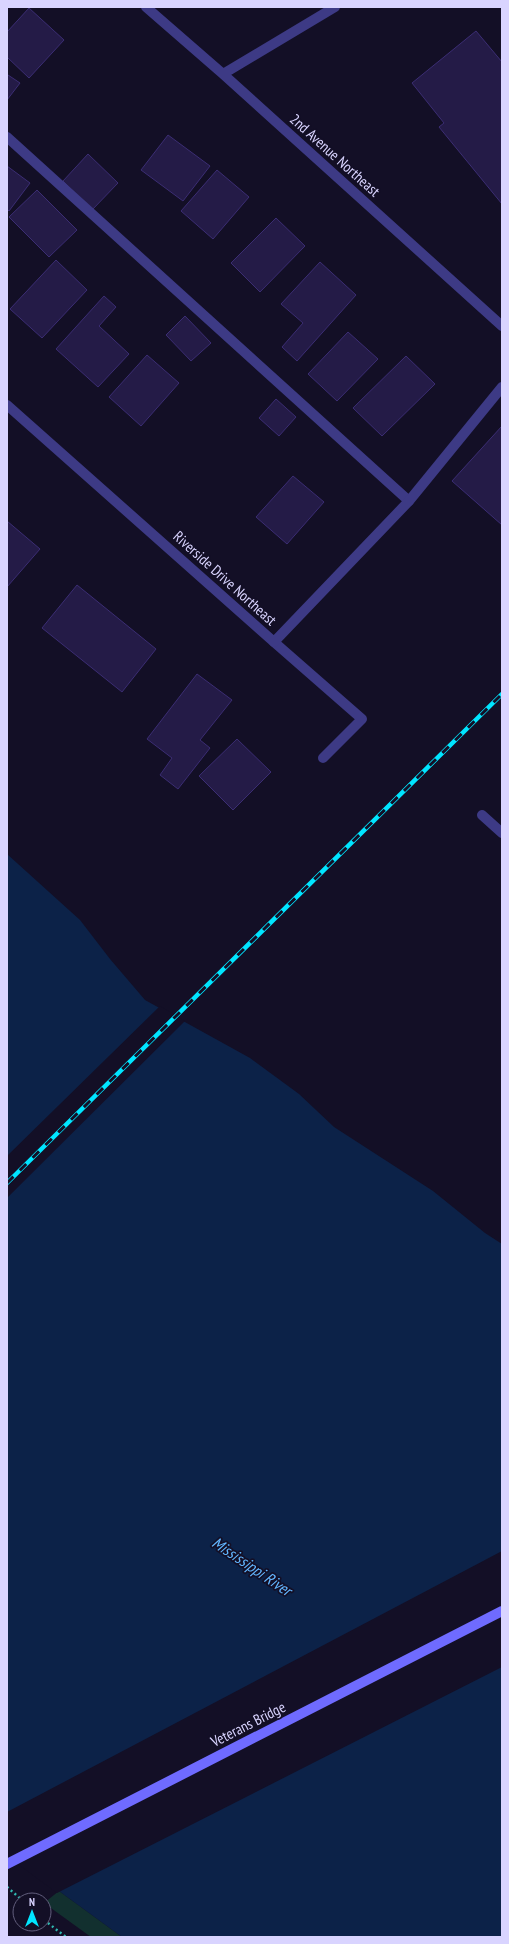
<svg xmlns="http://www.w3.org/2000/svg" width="509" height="1944" font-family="'PT Sans Narrow',sans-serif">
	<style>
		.green { fill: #12302f }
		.water { fill: #0c2248 }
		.pier { fill: #130f26 }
		.building { fill: #241b47; stroke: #3b2d73 }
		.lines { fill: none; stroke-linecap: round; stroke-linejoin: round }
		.path { stroke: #2fb8b0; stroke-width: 2.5; stroke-dasharray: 2 3; stroke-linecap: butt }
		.lane { stroke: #3d3a85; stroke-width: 10 }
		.street { stroke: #3d3a85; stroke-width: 10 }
		.secondary { stroke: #6f6bff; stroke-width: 10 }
		.rail-casing { stroke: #00e5ff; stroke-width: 4.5 }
		.rail { stroke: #130f26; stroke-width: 3; stroke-dasharray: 9; stroke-linecap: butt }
		.labels { text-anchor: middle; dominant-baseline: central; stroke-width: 3.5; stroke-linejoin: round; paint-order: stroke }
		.street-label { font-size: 15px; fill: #d9d4ff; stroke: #130f26 }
		.water-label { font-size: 16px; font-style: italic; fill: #62b6ff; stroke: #130f26 }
	</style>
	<rect width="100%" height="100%" fill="#130f26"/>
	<path class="green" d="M59,1891L122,1937H91L44,1903Z"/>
	<path class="water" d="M7,854L80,920L110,959L145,1000L250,1058L299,1094L334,1127L433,1191L485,1233L502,1244V1937H122L7,1853Z"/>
	<path class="pier" d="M160,1006L185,1021L7,1198V1156Z
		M502,1551V1667L57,1893L7,1856V1812Z"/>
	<path class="building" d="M29,8L64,40L29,78L7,57V32Z
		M476,31L502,62V204L439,127L444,123L412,83Z
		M8,75L20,83L7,100V76Z
		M168,135L210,166L183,201L141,170Z
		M88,154L118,183L92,210L63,181Z
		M7,166L30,183L9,211L7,209Z
		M217,170L249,197L213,239L181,211Z
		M37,190L77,230L49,257L9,217Z
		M276,218L305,246L260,292L231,263Z
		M56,260L87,290L42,338L10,309Z
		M320,262L356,295L297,361L282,347L303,323L281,304Z
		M104,296L116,307L99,326L129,354L98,387L56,349Z
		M185,316L211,343L191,361L166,335Z
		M348,332L378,359L337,401L308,374Z
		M147,355L179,383L141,426L109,397Z
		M406,356L435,384L382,436L353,408Z
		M276,399L296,417L279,436L259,418Z
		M502,426V525L452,481Z
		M293,476L324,502L287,544L256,517Z
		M7,521L40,549L7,587Z
		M77,585L156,649L122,692L42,628Z
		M197,674L232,700L200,740L210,748L178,789L160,775L172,758L147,739Z
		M237,739L271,772L233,810L199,776Z"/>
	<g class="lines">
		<path class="path" d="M7,1887L22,1900
			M44,1920L66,1937"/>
		<path class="lane" d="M7,137L409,501
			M274,642L362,719L323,758"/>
		<path class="street" d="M146,7L223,74L502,326
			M223,74L335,7
			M7,405L274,642L409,501L502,387
			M482,815L502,833"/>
		<path class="secondary" d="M7,1864L502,1611"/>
		<defs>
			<path id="rail" d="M7,1183L502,694"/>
		</defs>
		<use href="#rail" class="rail-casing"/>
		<use href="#rail" class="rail"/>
	</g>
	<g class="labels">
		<g class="street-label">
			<text transform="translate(335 155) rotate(42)">2nd Avenue Northeast</text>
			<text transform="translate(225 578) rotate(42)">Riverside Drive Northeast</text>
			<text transform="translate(248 1724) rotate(-27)">Veterans Bridge</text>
		</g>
		<g class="water-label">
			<text transform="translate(252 1566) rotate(34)">Mississippi River</text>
		</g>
	</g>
	<rect width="509" height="1944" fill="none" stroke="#d9d4ff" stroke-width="16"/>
	<g transform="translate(32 1912)"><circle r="19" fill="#130f26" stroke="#625e7d"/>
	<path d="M0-3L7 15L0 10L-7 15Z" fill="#00e5ff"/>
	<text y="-6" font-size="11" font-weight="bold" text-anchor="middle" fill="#d9d4ff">N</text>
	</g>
</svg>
